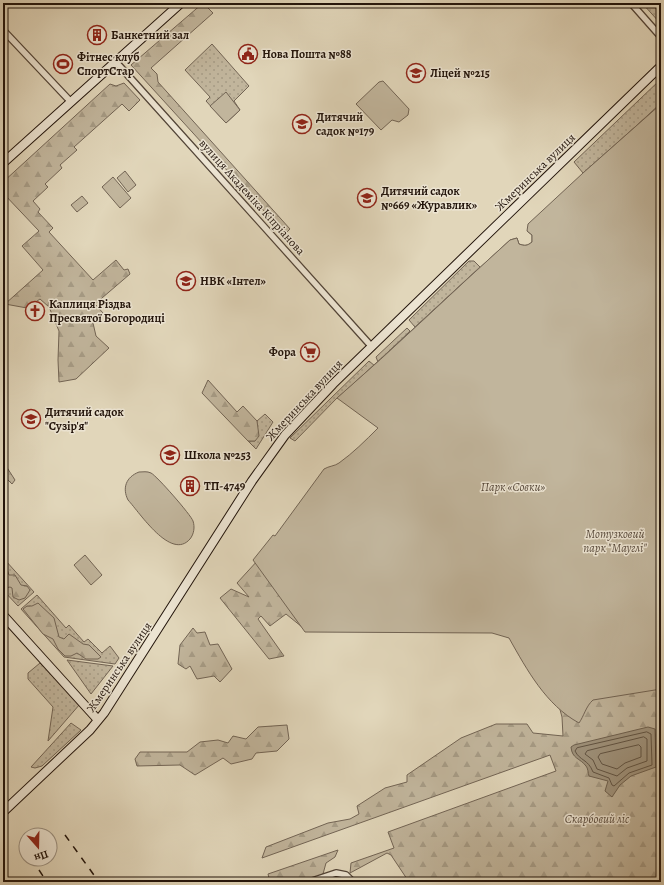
<svg xmlns="http://www.w3.org/2000/svg" width="664" height="885" font-family="Alegreya,serif">
	<style>
		.grass { fill: url(#grass-dots); stroke: #726454 }
		.forest { fill: url(#forest-firs); stroke: #726454 }
		.green { fill: #c1b59c; stroke: #726454 }
		.water { fill: #a0947e; stroke: #6e6150 }
		.lines { fill: none; stroke-linecap: round; stroke-linejoin: round }
		.shore { stroke: #615444; stroke-width: 1 }
		.street-casing { stroke: #524437; stroke-width: 8 }
		.secondary-casing { stroke: #22140b; stroke-width: 10 }
		.street { stroke: #ece4d2; stroke-width: 5.5 }
		.secondary { stroke: #ece4d2; stroke-width: 8 }
		.rail { stroke: #22140b; stroke-width: 1.5; stroke-dasharray: 7 7; stroke-linecap: butt }
		.labels { text-anchor: middle; dominant-baseline: central; stroke-width: 3; stroke-linejoin: round; paint-order: stroke }
		.poi-label { font-size: 12px; font-weight: bold; fill: #22140b; stroke: #ece4d2; text-anchor: start }
		.street-label { font-size: 12px; fill: #22140b; stroke: #ece4d2 }
		.park-label { font-size: 12px; font-style: italic; fill: #5a4c3e; stroke: #ece4d2 }
	</style>
	<defs>
		<pattern id="grass-dots" width="8" height="8" patternUnits="userSpaceOnUse"><rect width="8" height="8" fill="#c1b59c"/><path d="M2 2h.1M6 6h.1" fill="none" stroke="#a69b85" stroke-width="1.8" stroke-linecap="round"/></pattern>
		<pattern id="forest-firs" width="22" height="20" patternUnits="userSpaceOnUse"><rect width="22" height="20" fill="#c1b59c"/><path d="M5 1l3.5 6h-7zM16 11l3.5 6h-7z" fill="#a69b85"/></pattern>
	</defs>
	<rect width="100%" height="100%" fill="#e1d6ba"/>
	<filter id="stains"><feTurbulence type="fractalNoise" baseFrequency=".005" numOctaves="4"/><feColorMatrix values="0 0 0 0 .2 0 0 0 0 .09 0 0 0 0 .02 0 0 0 .5 -.17"/></filter>
	<radialGradient id="worn" r=".72"><stop offset=".6" stop-color="#630" stop-opacity="0"/><stop offset="1" stop-color="#630" stop-opacity=".3"/></radialGradient>
	<path class="grass" d="M642,3H650L661,13V24Z
		M212,44L249,86L234,101L240,110L226,123L206,101L210,97L185,70Z
		M661,79V104L583,173L574,162Z
		M469,261H474L480,267L415,327L409,320Z
		M407,328L410,331L378,362L376,357Z
		M369,361L375,366L337,398L295,441L290,438Z
		M265,414L273,422L256,449L248,441H255L257,421Z
		M6,466L15,480L12,484L5,477L3,478V469Z
		M3,552L7,557L5,560L34,592L18,606L3,590Z
		M37,595L66,628L69,625L84,642L88,639L102,653L110,646L119,658L115,664L64,657L21,609Z
		M67,660L113,666L91,694Z
		M40,663L80,704L48,741L53,707L28,679V673Z
		M71,723L81,730L42,766L35,768L31,767Z"/>
	<path class="forest" d="M203,3L213,13L151,68L157,74L158,82L290,229L285,234L131,65Z
		M124,83L140,100L129,111L122,104L74,147L77,150L60,165L62,168L45,184L48,187L33,201L40,209L38,212L53,228L49,232L93,280L116,260L124,270L128,269L130,274L95,304L103,313L93,323L96,336L109,348L76,379L59,382L58,360L59,331L49,307L40,299L27,308L5,304L43,270L22,246L39,231L3,193V182L110,84L116,86Z
		M661,103V882H409L391,855L387,853L350,873L351,863L394,848L388,832L556,771L550,755L262,858L266,847L328,823L350,819L359,814L357,806L385,788L407,782V775L461,738L496,724H527L533,733L563,736L562,717L559,706L510,638L493,631H307L286,614L270,626L261,616L258,619L284,656L269,659L220,598L231,589L249,597L237,583L379,428L339,397L510,240L517,238L519,244C525,246 527,246 532,242V235L527,231L568,189Z
		M208,380L237,412L243,406L257,421L259,436L255,441H248L202,393Z
		M3,561L5,563L9,575H15L21,585L27,586L30,590L25,598L19,600L13,597L12,588L10,587L6,588L3,587Z
		M38,603L54,618L59,637L64,639L69,634L83,644L89,645L101,657L98,659H86L77,653L71,656H65L58,649L53,639L43,634L23,609L27,606H32Z
		M193,628L197,633L205,632L210,645L218,644L232,669L220,682L214,676L197,679L190,666L186,669L178,664L180,645Z
		M287,725L289,739L277,751L256,753L252,759L231,764L223,758L195,775L180,765L137,766L135,759L140,752H187L200,742L218,740L228,743L233,736L246,739L258,727Z
		M338,850L335,857L326,863L323,874L310,879L305,878L302,882H270L268,874Z"/>
	<path class="green" d="M383,81L409,109L408,115L399,122L392,120L381,130L356,104L379,82Z
		M226,92L240,110L226,123L210,106Z
		M661,104V689L593,700C586,706 584,716 579,723C546,705 527,670 509,638L492,633L305,632L253,560L273,535L275,536L324,469C329,466 335,466 339,463C353,453 365,441 378,428L337,398C396,347 452,292 510,240L517,238L519,244C525,246 527,246 532,242V235L527,231L528,224L583,173Z
		M125,171L136,185L128,192L117,178Z
		M113,177L131,198L120,208L102,187Z
		M82,196L88,203L77,212L71,205Z
		M139,472C143,472 147,471 151,473C157,476 191,515 193,521C195,527 194,534 190,539C171,561 140,513 128,500C122,488 126,477 139,472Z
		M85,555L102,575L91,585L74,565Z"/>
	<path class="water" d="M648,727L655,729L656,767L631,776L620,785L612,797L605,791L608,781L589,776C588,773 588,768 586,766C580,758 572,759 571,747L574,745Z"/>
	<g class="lines">
		<path class="shore" d="M647,732L651,734L652,765L629,773L614,786L612,785L609,778L593,772C588,759 580,761 575,751L577,748Z
			M644,737L647,739V761L627,768L617,776L597,769L593,760L585,754L587,751Z
			M639,745L641,747V757L625,763L617,769L602,764L598,757L600,754Z"/>
		<defs>
			<path id="street" d="M631,3L661,37
				M3,30L71,102
				M116,62L372,347
				M309,882L336,873L346,875L353,882"/>
			<path id="secondary" d="M3,163L181,3
				M3,615L98,720
				M3,812L90,730L104,713L252,481L285,435L333,384L661,66"/>
		</defs>
		<use href="#street" class="street-casing"/>
		<use href="#secondary" class="secondary-casing"/>
		<use href="#street" class="street"/>
		<use href="#secondary" class="secondary"/>
		<path class="rail" d="M65,835L99,882
			M39,870L47,882"/>
	</g>
	<defs>
		<symbol id="building-ring" viewBox="-11 -11 22 22"><circle r="9.5" fill="#ece4d2" stroke="#8f2418" stroke-width="1.5"/><path d="M-4-6H4V6H1V3H-1V6H-4ZM-2.5-4.3h1.7v1.8h-1.7ZM.8-4.3h1.7v1.8H.8ZM-2.5-1h1.7V.8h-1.7ZM.8-1h1.7V.8H.8Z" fill="#8f2418"/></symbol>
		<symbol id="civic-ring" viewBox="-11 -11 22 22"><circle r="9.5" fill="#ece4d2" stroke="#8f2418" stroke-width="1.5"/><path d="M-.6-6.5H3V-4.5H.6V-3L4-1V1h2V6H-6V1h2V-1L-.6-3ZM-1.2 2.5V6h2.4V2.5Z" fill="#8f2418"/></symbol>
		<symbol id="stadium-ring" viewBox="-11 -11 22 22"><circle r="9.5" fill="#ece4d2" stroke="#8f2418" stroke-width="1.5"/><path d="M0-5a6.5 5 0 1 0 0 10a6.5 5 0 1 0 0-10ZM-3.5-1.8h7v3.6h-7Z" fill="#8f2418"/></symbol>
		<symbol id="school-ring" viewBox="-11 -11 22 22"><circle r="9.5" fill="#ece4d2" stroke="#8f2418" stroke-width="1.5"/><path d="M0-5L7-2L0 1L-7-2ZM-4 1L0 2.5L4 1V4Q0 6-4 4Z" fill="#8f2418"/></symbol>
		<symbol id="church-ring" viewBox="-11 -11 22 22"><circle r="9.5" fill="#ece4d2" stroke="#8f2418" stroke-width="1.5"/><path d="M-1.2-6h2.4v3.5h3.3v2.4h-3.3V6h-2.4V-.1h-3.3v-2.4h3.3Z" fill="#8f2418"/></symbol>
		<symbol id="supermarket-ring" viewBox="-11 -11 22 22"><circle r="9.5" fill="#ece4d2" stroke="#8f2418" stroke-width="1.5"/><path d="M-6-5.5h2.5l.6 2H6L4.5 2H-2.5L-4.4-4H-6ZM-1.5 3.2a1.3 1.3 0 1 0 .1 0ZM3 3.2a1.3 1.3 0 1 0 .1 0Z" fill="#8f2418"/></symbol>
	</defs>
	<g fill-rule="evenodd">
		<use href="#building-ring" x="86" y="24" width="22" height="22"/>
		<use href="#civic-ring" x="237" y="43" width="22" height="22"/>
		<use href="#stadium-ring" x="52" y="53" width="22" height="22"/>
		<use href="#school-ring" x="405" y="62" width="22" height="22"/>
		<use href="#school-ring" x="291" y="113" width="22" height="22"/>
		<use href="#school-ring" x="356" y="187" width="22" height="22"/>
		<use href="#school-ring" x="175" y="270" width="22" height="22"/>
		<use href="#church-ring" x="24" y="300" width="22" height="22"/>
		<use href="#supermarket-ring" x="299" y="341" width="22" height="22"/>
		<use href="#school-ring" x="20" y="408" width="22" height="22"/>
		<use href="#school-ring" x="159" y="444" width="22" height="22"/>
		<use href="#building-ring" x="179" y="475" width="22" height="22"/>
	</g>
	<g class="labels">
		<g class="poi-label">
			<text x="111" y="35">Банкетний зал</text>
			<text x="262" y="54">Нова Пошта №88</text>
			<text x="77" y="57">Фітнес клуб<tspan x="77" dy="14">СпортСтар</tspan></text>
			<text x="430" y="73">Ліцей №215</text>
			<text x="316" y="117">Дитячий<tspan x="316" dy="14">садок №179</tspan></text>
			<text x="381" y="191">Дитячий садок<tspan x="381" dy="14">№669 «Журавлик»</tspan></text>
			<text x="200" y="281">НВК «Інтел»</text>
			<text x="49" y="304">Каплиця Різдва<tspan x="49" dy="14">Пресвятої Богородиці</tspan></text>
			<text x="296" y="352" text-anchor="end">Фора</text>
			<text x="45" y="412">Дитячий садок<tspan x="45" dy="14">"Сузір'я"</tspan></text>
			<text x="184" y="455">Школа №253</text>
			<text x="204" y="486">ТП-4749</text>
		</g>
		<g class="street-label">
			<text transform="translate(535 172) rotate(-44)">Жмеринська вулиця</text>
			<text transform="translate(252 197) rotate(48)">вулиця Академіка Кіпріанова</text>
			<text transform="translate(304 400) rotate(-47)">Жмеринська вулиця</text>
			<text transform="translate(119 667) rotate(-56)">Жмеринська вулиця</text>
		</g>
		<g class="park-label">
			<text x="513" y="487">Парк «Совки»</text>
			<text x="615" y="534">Мотузковий<tspan x="615" dy="14">парк "Мауглі"</tspan></text>
			<text x="597" y="819">Скарбовий ліс</text>
		</g>
	</g>
	<rect width="664" height="885" fill="none" stroke="#e1d6ba" stroke-width="16"/>
	<rect x="4" y="4" width="656" height="877" fill="none" stroke="#22140b" stroke-width="2"/>
	<rect x="8" y="8" width="648" height="869" fill="none" stroke="#22140b"/>
	<g transform="translate(38 847) rotate(160)"><circle r="19" fill="#ece4d2" stroke="#9b9182"/>
	<path d="M0-3L7 15L0 10L-7 15Z" fill="#8f2418"/>
	<text y="-6" font-size="11" font-weight="bold" text-anchor="middle" fill="#22140b">Пн</text>
	</g>
	<rect width="100%" height="100%" filter="url(#stains)"/>
	<rect width="100%" height="100%" fill="url(#worn)"/>
</svg>
